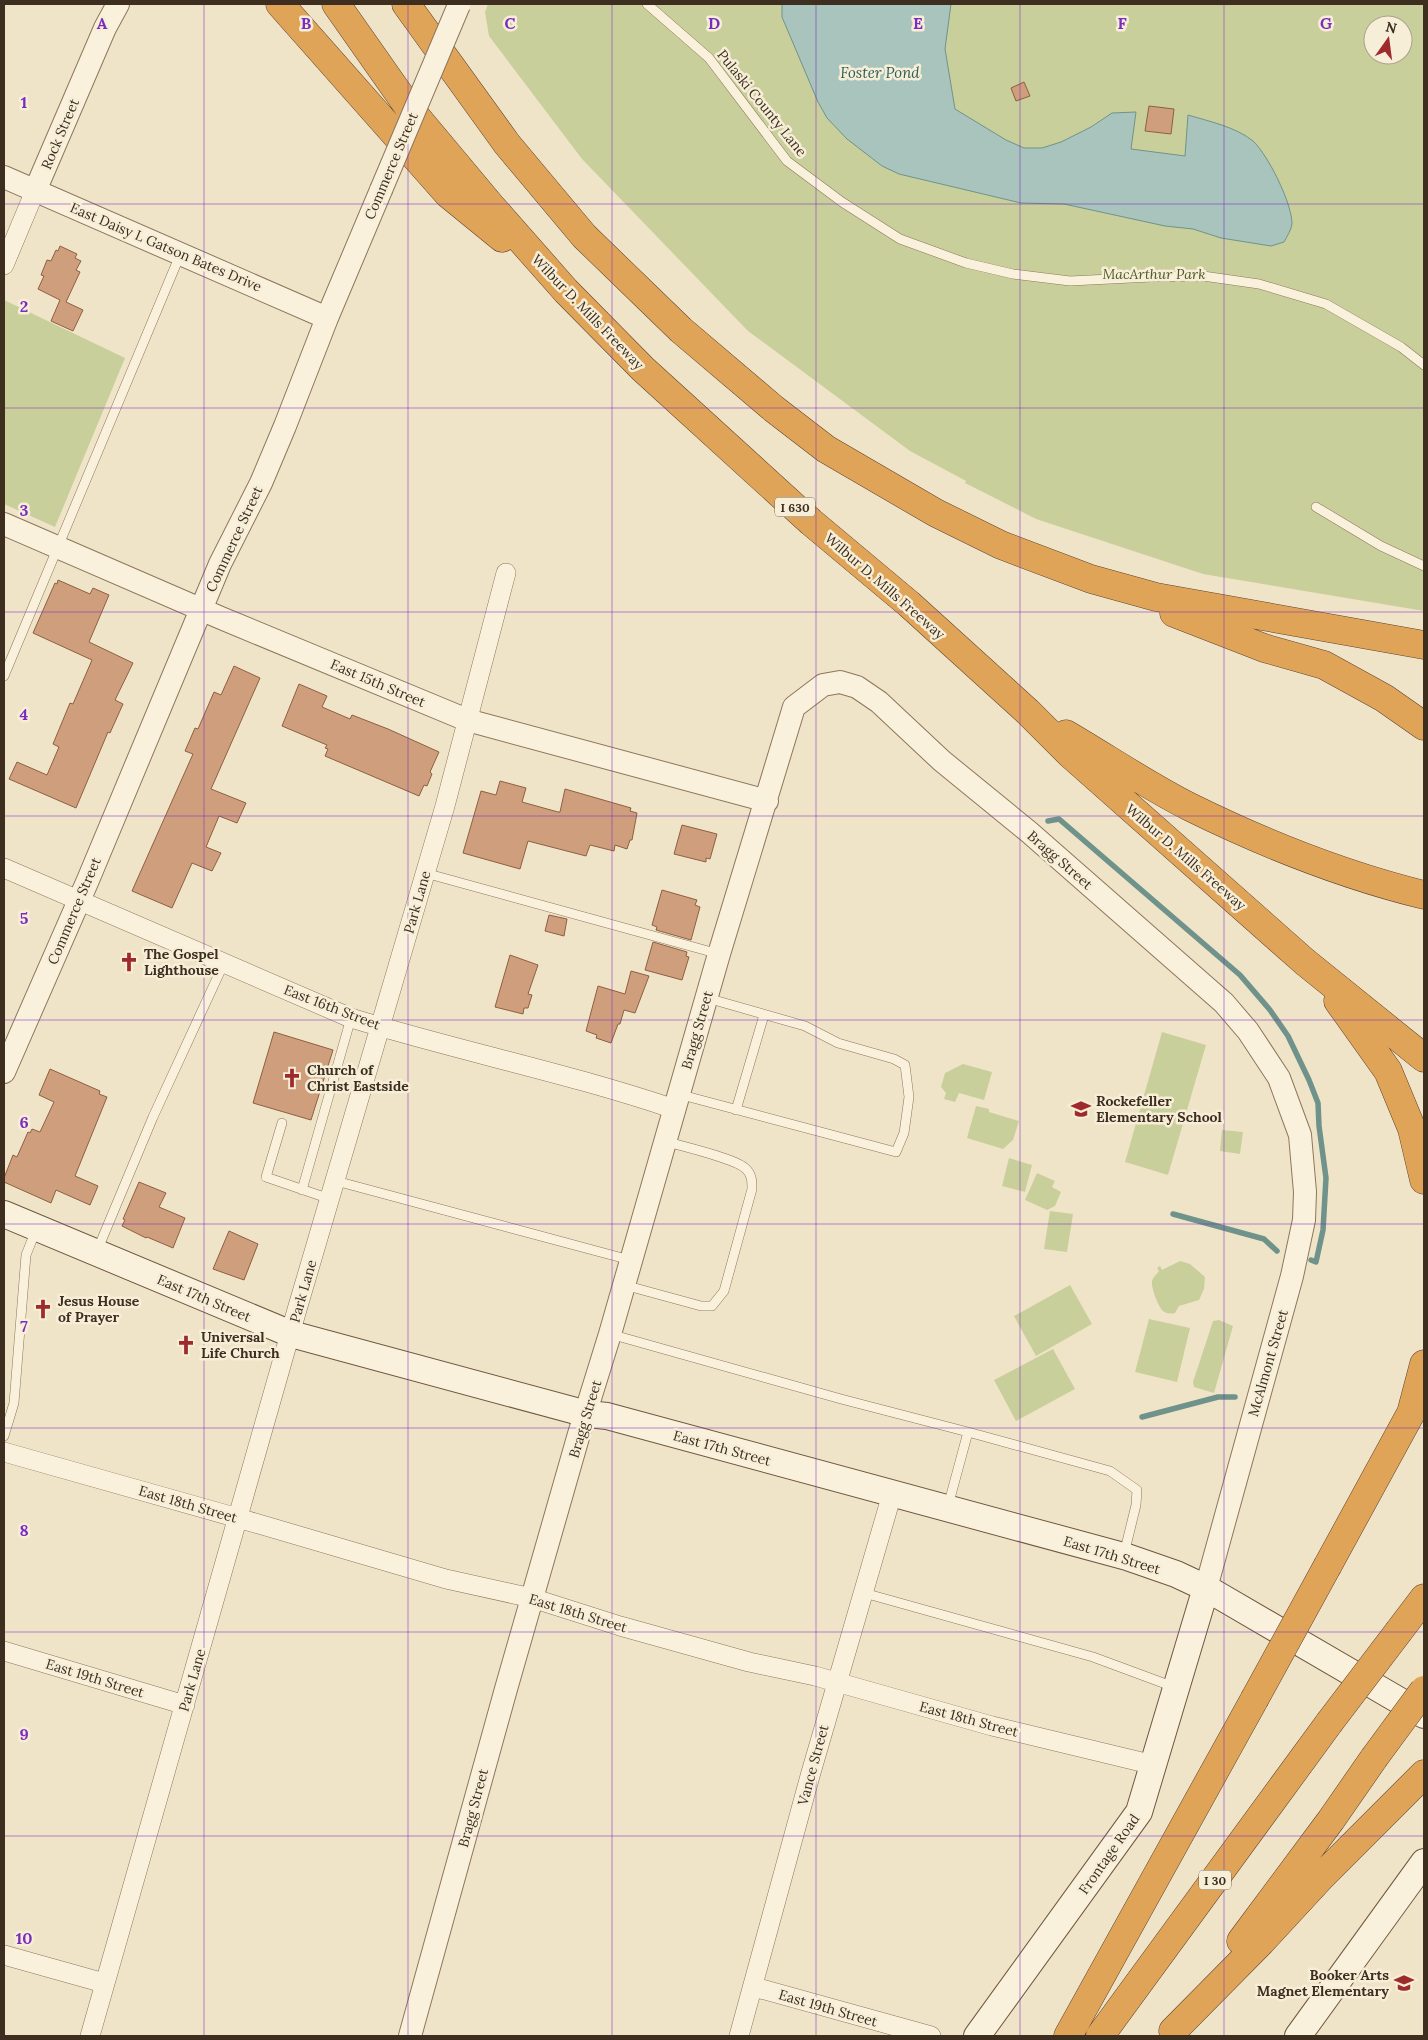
<svg xmlns="http://www.w3.org/2000/svg" width="1428" height="2040" font-family="Lora,serif">
	<style>
		.green { fill: #c9cf9b; fill-rule: evenodd }
		.water { fill: #a9c4bc; stroke: #6f938a }
		.lines { fill: none; stroke-linecap: round; stroke-linejoin: round }
		.stream { stroke: #6f938a; stroke-width: 5.5 }
		.building { fill: #cf9f7d; stroke: #8d5f41 }
		.service-casing { stroke: #8d765c; stroke-width: 10 }
		.minor-casing { stroke: #8d765c; stroke-width: 20 }
		.tertiary-casing { stroke: #8d765c; stroke-width: 24 }
		.secondary-casing { stroke: #6f573f; stroke-width: 28 }
		.motorway-casing { stroke: #5b4430; stroke-width: 29 }
		.service { stroke: #faf1dc; stroke-width: 9 }
		.minor { stroke: #faf1dc; stroke-width: 19 }
		.tertiary { stroke: #faf1dc; stroke-width: 22 }
		.secondary { stroke: #faf1dc; stroke-width: 26 }
		.motorway { stroke: #e0a458; stroke-width: 28 }
		.tertiary-bridge-casing { stroke: #8d765c; stroke-width: 24; stroke-linecap: butt }
		.motorway-bridge-casing { stroke: #5b4430; stroke-width: 29; stroke-linecap: butt }
		.tertiary-bridge { stroke: #faf1dc; stroke-width: 22 }
		.motorway-bridge { stroke: #e0a458; stroke-width: 28 }
		.grid { fill: none; stroke: #7b2cbf; stroke-width: 1; stroke-opacity: 0.55 }
		.labels { text-anchor: middle; dominant-baseline: central; stroke-width: 5; stroke-linejoin: round; paint-order: stroke }
		.shield { fill: #f7eed8; stroke: #756857; stroke-width: 1 }
		.shield-label { font-size: 12px; font-weight: bold; fill: #3d2e20 }
		.street-label { font-size: 14px; fill: #3d2e20; stroke: #f7eed8 }
		.park-label { font-size: 14px; font-style: italic; fill: #4d5a26; stroke: #f7eed8 }
		.poi-label { font-size: 14px; font-weight: bold; fill: #3d2e20; stroke: #f7eed8; text-anchor: start }
		.water-label { font-size: 15px; font-style: italic; fill: #2f5d5a; stroke: #f7eed8 }
		.grid-label { font-size: 16px; text-anchor: middle; font-weight: bold; fill: #7b2cbf; stroke: #f7eed8; stroke-width: 5; stroke-linejoin: round; paint-order: stroke }
	</style>
	<rect width="100%" height="100%" fill="#f0e4c8"/>
	<path class="green" d="M488,4H1424V611L1203,574L1036,519L965,483L966,481L910,451L748,331L582,159L489,36L485,12ZM1373,25H1403V55H1373Z
		M4,300L125,358L55,527L4,504Z
		M1162,1032L1206,1045L1168,1175L1125,1162Z
		M963,1064L992,1072L984,1100L959,1093L955,1102L944,1099L946,1093L941,1087L945,1073Z
		M976,1106L989,1109V1112L1019,1121L1013,1140L1003,1149L967,1138Z
		M1222,1130L1243,1132L1240,1154L1220,1151Z
		M1009,1158L1032,1165L1025,1192L1002,1186Z
		M1037,1173L1055,1181L1052,1187L1061,1192L1055,1206L1047,1210L1025,1200Z
		M1050,1211L1073,1214L1067,1252L1044,1249Z
		M1180,1261L1190,1264L1205,1277L1204,1289L1199,1300L1179,1306L1175,1313C1171,1314 1167,1314 1163,1311C1158,1306 1151,1288 1152,1281C1153,1277 1156,1275 1159,1271L1157,1268L1160,1266L1162,1270Z
		M1070,1285L1092,1324L1036,1356L1014,1316Z
		M1149,1319L1190,1328L1177,1382L1135,1372Z
		M1219,1320L1233,1326L1214,1393L1194,1387L1193,1382L1213,1321Z
		M1053,1349L1075,1389L1016,1421L994,1380Z"/>
	<path class="water" d="M782,4H951L945,49L955,109L1006,140L1024,148H1042L1061,142L1091,127L1112,113L1136,112L1131,149L1185,156L1188,115C1208,121 1236,127 1253,141C1268,155 1292,203 1292,224C1291,231 1287,236 1284,242L1271,246L1221,238L1193,229L1165,226L1064,204L1021,203L899,174L882,166L847,139L827,118L818,102L782,17Z"/>
	<g class="lines">
		<path class="stream" d="M1048,821L1059,819L1240,975L1270,1010L1288,1036L1309,1080L1318,1103L1319,1126L1326,1178L1323,1230L1316,1262L1311,1260
			M1173,1214L1264,1239L1277,1251
			M1142,1417L1218,1397H1235"/>
	</g>
	<path class="building" d="M1024,82L1030,96L1016,101L1011,88Z
		M1149,106L1174,109L1171,134L1145,131Z
		M60,246L77,254L75,258L81,261L76,270L80,272L66,302L83,310L73,331L51,321L60,300L38,289L44,276L41,275L47,260L51,261L56,250L58,251Z
		M58,580L90,594L93,588L109,595L89,642L133,663L115,700L123,704L110,733L108,732L76,808L9,779L17,762L47,775L59,747L53,744L70,703L73,704L92,660L33,633L55,583L57,584Z
		M234,666L260,678L211,789L246,803L237,823L219,816L206,847L221,853L212,871L192,863L172,908L132,891L193,754L185,751L195,728L198,729L214,692L221,695Z
		M299,684L327,696L322,707L350,719L352,715L388,729L439,752L430,772L432,774L427,786L424,785L419,796L325,756L328,749L325,748L327,745L282,726Z
		M500,781L526,788L522,802L558,812H560L565,789L631,808L630,811L637,813L632,840H630L627,849L615,845L614,851L590,845L586,856L528,841L520,869L463,853L481,791L496,795Z
		M682,825L717,834L710,859L706,858V862L674,854Z
		M662,890L697,900L695,905L700,907L691,940L656,930L657,927L652,925Z
		M549,915L567,919L564,936L545,931Z
		M653,942L687,952L686,956L689,957L682,980L645,970Z
		M510,955L538,965L528,994L532,995L528,1008H524L523,1014L495,1007Z
		M631,971L649,976L635,1013L624,1010L620,1024H618L611,1043L596,1038L597,1035L586,1031L598,986L625,994Z
		M274,1032L333,1050L311,1120L253,1103Z
		M50,1069L100,1091L99,1094L107,1097L75,1176L98,1186L90,1205L56,1190L51,1203L4,1182V1178L13,1155L17,1157L28,1132L30,1133L32,1129L40,1132L54,1102L39,1095Z
		M139,1182L166,1193L159,1207L185,1218L173,1248L147,1237L146,1238L122,1226L125,1220L123,1219Z
		M229,1231L258,1244L244,1280L213,1269Z"/>
	<g class="lines">
		<defs>
			<path id="service" d="M647,4L709,58L787,161L842,202L900,239L966,263L1013,274L1070,281L1151,277L1203,276L1259,284L1326,304L1401,347L1424,365
				M1316,507L1381,546L1424,566
				M4,676L180,255
				M425,873L719,954
				M678,1094L896,1152L904,1133L909,1097L905,1065L894,1059L838,1043L805,1026L707,998
				M736,1110L764,1015
				M282,1123L266,1177L330,1199
				M336,1181L630,1260
				M302,1190L351,1018
				M97,1251L153,1117L224,963
				M624,1285L701,1306H712L724,1291L752,1189C752,1181 752,1174 745,1168C733,1158 682,1146 664,1141
				M610,1334L841,1399L968,1432L1110,1471L1137,1490L1136,1505L1124,1554
				M4,1436L14,1403L26,1255L36,1230
				M948,1506L968,1432
				M864,1593L1093,1657L1174,1687"/>
			<path id="minor" d="M4,265L35,191
				M4,868L351,1018C458,1051 568,1073 674,1109
				M4,1452L238,1518L446,1579L532,1598L620,1626L749,1662L815,1676L992,1726L1154,1765
				M4,1651L185,1705
				M4,1955L104,1983
				M754,1987L931,2036
				M90,2036L296,1313L445,806L506,573
				M739,2036L810,1776L892,1494"/>
			<path id="tertiary" d="M4,177L327,318
				M35,191L105,28L118,4
				M4,524L221,618L467,720L767,801
				M4,1072L88,880L220,564L261,483L285,426L327,318L381,190
				M410,2036L506,1689L579,1434L610,1334L719,954L794,707L823,685L840,682L857,687L879,702L942,761L1029,832L1224,1003L1248,1031L1279,1078L1300,1135L1305,1192L1304,1220L1292,1276L1206,1588"/>
			<path id="secondary" d="M4,1214L291,1334L587,1414L607,1416L1127,1557L1176,1574L1206,1588L1424,1715
				M977,2036L1139,1812L1206,1588
				M1298,2036L1424,1862"/>
			<path id="motorway" d="M280,4L448,194L502,238
				M336,4L409,108L491,206L566,291L643,369L811,522L909,604L1028,712L1071,755L1305,962L1424,1058
				M406,4L507,144L584,236L681,330L774,409L826,449L936,513L1001,545L1091,579L1156,597L1424,645
				M1174,613L1264,648L1324,665L1384,698L1424,726
				M1066,734C1107,758 1148,786 1190,807C1265,844 1343,875 1424,895
				M1338,1001L1388,1071L1412,1129L1424,1180
				M1328,1565L1411,1413L1424,1364
				M1399,1631L1424,1598
				M1241,1941L1331,1820L1374,1758
				M1173,2031L1261,1942L1322,1876L1424,1774
				M1068,2036L1254,1700
				M1100,2036L1329,1723"/>
		</defs>
		<use href="#service" class="service-casing"/>
		<use href="#minor" class="minor-casing"/>
		<use href="#tertiary" class="tertiary-casing"/>
		<use href="#secondary" class="secondary-casing"/>
		<use href="#motorway" class="motorway-casing"/>
		<use href="#service" class="service"/>
		<use href="#minor" class="minor"/>
		<use href="#tertiary" class="tertiary"/>
		<use href="#secondary" class="secondary"/>
		<use href="#motorway" class="motorway"/>
		<defs>
			<path id="tertiary-bridge" d="M381,190L459,5"/>
			<path id="motorway-bridge" d="M1254,1700L1328,1565
				M1329,1723L1399,1631
				M1374,1758L1424,1690"/>
		</defs>
		<use href="#tertiary-bridge" class="tertiary-bridge-casing"/>
		<use href="#motorway-bridge" class="motorway-bridge-casing"/>
		<use href="#tertiary-bridge" class="tertiary-bridge"/>
		<use href="#motorway-bridge" class="motorway-bridge"/>
	</g>
	<path class="grid" d="M204,4V2036M408,4V2036M612,4V2036M816,4V2036M1020,4V2036M1224,4V2036M4,204H1424M4,408H1424M4,612H1424M4,816H1424M4,1020H1424M4,1224H1424M4,1428H1424M4,1632H1424M4,1836H1424"/>
	<defs>
		<symbol id="church-bare" viewBox="-9 -9 18 18"><path d="M-1.2-6h2.4v3.5h3.3v2.4h-3.3V6h-2.4V-.1h-3.3v-2.4h3.3Z" fill="#9e2a2b" stroke="#f7eed8" stroke-width="2.5" paint-order="stroke"/></symbol>
		<symbol id="school-bare" viewBox="-9 -9 18 18"><path d="M0-5L7-2L0 1L-7-2ZM-4 1L0 2.5L4 1V4Q0 6-4 4Z" fill="#9e2a2b" stroke="#f7eed8" stroke-width="2.5" paint-order="stroke"/></symbol>
	</defs>
	<g fill-rule="evenodd">
		<use href="#church-bare" x="115" y="948" width="28" height="28"/>
		<use href="#church-bare" x="278" y="1064" width="28" height="28"/>
		<use href="#school-bare" x="1067" y="1095" width="28" height="28"/>
		<use href="#church-bare" x="29" y="1295" width="28" height="28"/>
		<use href="#church-bare" x="172" y="1331" width="28" height="28"/>
		<use href="#school-bare" x="1390" y="1969" width="28" height="28"/>
	</g>
	<g class="labels">
		<g class="shield">
			<rect x="775" y="497.5" width="40" height="19" rx="4"/>
			<rect x="1199" y="1870.5" width="32" height="19" rx="4"/>
		</g>
		<g class="shield-label">
			<text x="795" y="507">I 630</text>
			<text x="1215" y="1880">I 30</text>
		</g>
		<g class="street-label">
			<text transform="translate(762 103) rotate(51)">Pulaski County Lane</text>
			<text transform="translate(60 134) rotate(-67)">Rock Street</text>
			<text transform="translate(391 166) rotate(-67)">Commerce Street</text>
			<text transform="translate(166 247) rotate(23)">East Daisy L Gatson Bates Drive</text>
			<text transform="translate(588 312) rotate(46)">Wilbur D. Mills Freeway</text>
			<text transform="translate(234 539) rotate(-65)">Commerce Street</text>
			<text transform="translate(885 586) rotate(41)">Wilbur D. Mills Freeway</text>
			<text transform="translate(378 683) rotate(23)">East 15th Street</text>
			<text transform="translate(1186 857) rotate(41)">Wilbur D. Mills Freeway</text>
			<text transform="translate(1060 860) rotate(41)">Bragg Street</text>
			<text transform="translate(417 902) rotate(-74)">Park Lane</text>
			<text transform="translate(74 911) rotate(-67)">Commerce Street</text>
			<text transform="translate(332 1007) rotate(21)">East 16th Street</text>
			<text transform="translate(697 1030) rotate(-74)">Bragg Street</text>
			<text transform="translate(303 1291) rotate(-74)">Park Lane</text>
			<text transform="translate(204 1298) rotate(23)">East 17th Street</text>
			<text transform="translate(1268 1363) rotate(-74)">McAlmont Street</text>
			<text transform="translate(585 1419) rotate(-73)">Bragg Street</text>
			<text transform="translate(722 1448) rotate(15)">East 17th Street</text>
			<text transform="translate(188 1504) rotate(16)">East 18th Street</text>
			<text transform="translate(1112 1555) rotate(17)">East 17th Street</text>
			<text transform="translate(578 1613) rotate(17)">East 18th Street</text>
			<text transform="translate(95 1678) rotate(17)">East 19th Street</text>
			<text transform="translate(192 1680) rotate(-74)">Park Lane</text>
			<text transform="translate(969 1719) rotate(15)">East 18th Street</text>
			<text transform="translate(813 1765) rotate(-75)">Vance Street</text>
			<text transform="translate(473 1808) rotate(-75)">Bragg Street</text>
			<text transform="translate(1109 1854) rotate(-55)">Frontage Road</text>
			<text transform="translate(828 2008) rotate(16)">East 19th Street</text>
		</g>
		<g class="park-label">
			<text x="1154" y="274">MacArthur Park</text>
		</g>
		<g class="poi-label">
			<text x="144" y="954">The Gospel<tspan x="144" dy="16">Lighthouse</tspan></text>
			<text x="307" y="1070">Church of<tspan x="307" dy="16">Christ Eastside</tspan></text>
			<text x="1096" y="1101">Rockefeller<tspan x="1096" dy="16">Elementary School</tspan></text>
			<text x="58" y="1301">Jesus House<tspan x="58" dy="16">of Prayer</tspan></text>
			<text x="201" y="1337">Universal<tspan x="201" dy="16">Life Church</tspan></text>
			<text x="1389" y="1975" text-anchor="end">Booker Arts<tspan x="1389" dy="16">Magnet Elementary</tspan></text>
		</g>
		<g class="water-label">
			<text x="880" y="72">Foster Pond</text>
		</g>
	</g>
	<g class="grid-label">
		<text x="102" y="29">A</text>
		<text x="306" y="29">B</text>
		<text x="510" y="29">C</text>
		<text x="714" y="29">D</text>
		<text x="918" y="29">E</text>
		<text x="1122" y="29">F</text>
		<text x="1326" y="29">G</text>
		<text x="24" y="108">1</text>
		<text x="24" y="312">2</text>
		<text x="24" y="516">3</text>
		<text x="24" y="720">4</text>
		<text x="24" y="924">5</text>
		<text x="24" y="1128">6</text>
		<text x="24" y="1332">7</text>
		<text x="24" y="1536">8</text>
		<text x="24" y="1740">9</text>
		<text x="24" y="1944">10</text>
	</g>
	<rect width="1428" height="2040" fill="none" stroke="#3d2e20" stroke-width="10"/>
	<g transform="translate(1388 40) rotate(14)"><circle r="24" fill="#f7eed8" stroke="#ada18e"/>
	<path d="M0-4L9 19L0 12L-9 19Z" fill="#9e2a2b"/>
	<text y="-8" font-size="14" font-weight="bold" text-anchor="middle" fill="#3d2e20">N</text>
	</g>
</svg>
